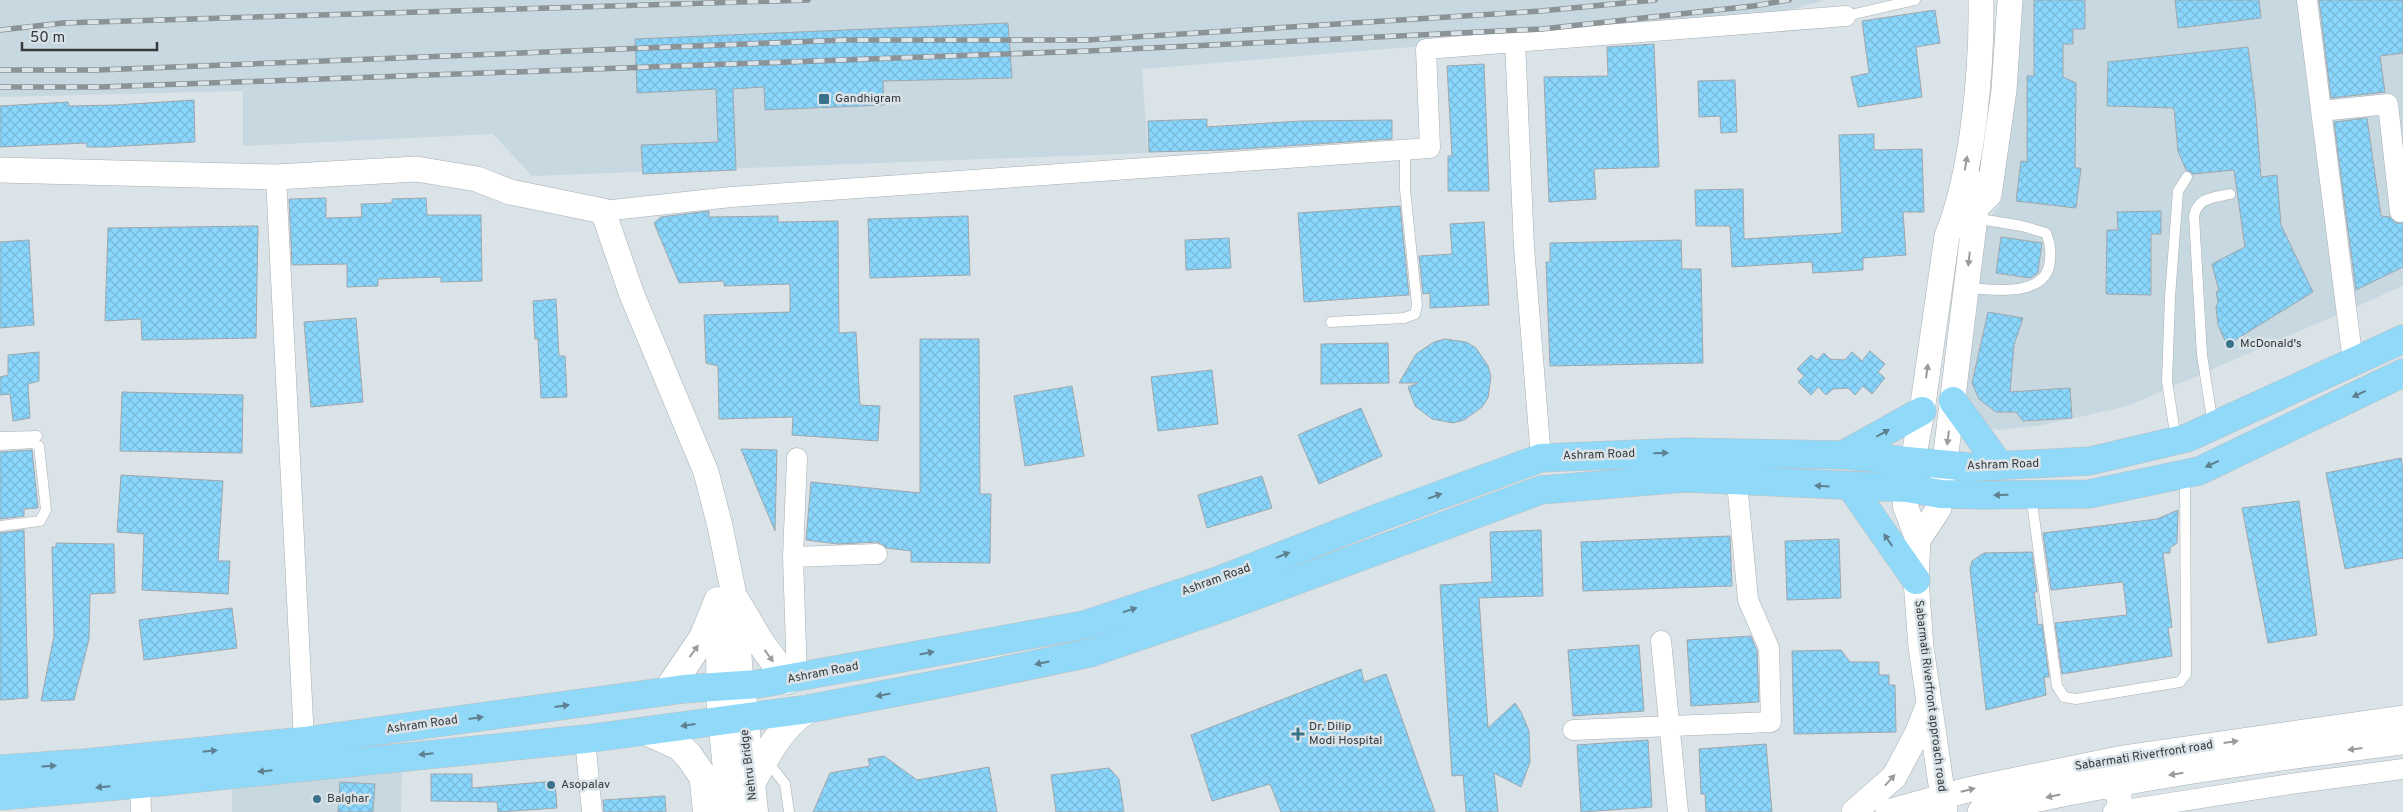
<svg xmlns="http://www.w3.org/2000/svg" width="2403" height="812" font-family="Overpass,sans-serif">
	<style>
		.built { fill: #c8d8e1 }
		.building { fill: url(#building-cross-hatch); stroke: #9fa7ac }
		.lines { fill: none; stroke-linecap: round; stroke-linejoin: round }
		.service-casing { stroke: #a7afb4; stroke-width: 11 }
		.minor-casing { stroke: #a7afb4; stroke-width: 21 }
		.tertiary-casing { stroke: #a7afb4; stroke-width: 26 }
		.secondary-casing { stroke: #a7afb4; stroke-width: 29 }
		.primary-casing { stroke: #bebfc0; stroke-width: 29 }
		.service { stroke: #fff; stroke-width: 10 }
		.minor { stroke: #fff; stroke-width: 20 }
		.tertiary { stroke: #fff; stroke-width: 25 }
		.secondary { stroke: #fff; stroke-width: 28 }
		.primary { stroke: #91d9f8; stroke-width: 28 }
		.rail-casing { stroke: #8c9397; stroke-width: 5.5 }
		.rail { stroke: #dae3e8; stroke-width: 4; stroke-dasharray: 11; stroke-linecap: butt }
		.oneway { fill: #9a9c9c }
		.oneway2 { fill: #5e8090 }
		.poi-dot { fill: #3a728c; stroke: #dae3e8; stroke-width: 2 }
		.labels { text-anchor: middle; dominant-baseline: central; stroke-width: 5; stroke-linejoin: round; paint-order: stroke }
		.poi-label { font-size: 12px; fill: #34383a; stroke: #dae3e8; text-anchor: start }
		.street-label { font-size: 12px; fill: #34383a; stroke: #dae3e8 }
	</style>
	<defs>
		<pattern id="building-cross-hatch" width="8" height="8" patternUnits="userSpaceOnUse" patternTransform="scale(1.25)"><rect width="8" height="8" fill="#8ad7fd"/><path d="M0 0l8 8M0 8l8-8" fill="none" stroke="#78b9da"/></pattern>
	</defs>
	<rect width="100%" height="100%" fill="#dae3e8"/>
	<path class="built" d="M0,0H1826L1762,17L1708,23L1142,69L1148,153L532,176L493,134L243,146V91L0,97Z
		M2019,0H2403V286L2128,406L2043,425L1998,430L1954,424L1971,241L1999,206Z
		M402,770L401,812H232V786Z"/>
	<path class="building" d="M2034,0H2085V29H2073V44H2063V77L2076,83L2075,168H2081L2076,208L2016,201L2021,161L2027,162V76H2034Z
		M2175,0H2259L2261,18L2178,28Z
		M2319,0H2403V53L2380,56L2385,92L2331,98Z
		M1935,10L1940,43L1916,47L1922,97L1858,107L1851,77L1869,73L1862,21Z
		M1008,23L1012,78L883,81L884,105L765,110L764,87L733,89L736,170L643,174L641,145L718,142L716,89L637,93L635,39Z
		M1654,44L1659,167L1594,169L1596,199L1549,202L1544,77L1608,76L1607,47Z
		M2248,47L2255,101L2261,177L2277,175L2281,225L2313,292L2227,345L2218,325L2216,307L2218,302L2216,292L2219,291L2212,264L2245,247L2234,170L2193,174L2186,170L2178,151L2174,108L2107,106L2108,62Z
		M1484,64L1489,191H1448V156H1452L1447,66Z
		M1735,80L1737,132L1721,133L1720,116L1699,117L1698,81Z
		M194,100L195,142L107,147H87L86,143L0,147V106L68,102L69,106L116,105Z
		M2367,118L2381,216L2390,217L2396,223H2403V267L2356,290L2334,122Z
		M1207,119V127L1301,121L1392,120V139L1225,150L1149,152L1148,121Z
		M1874,134V150L1922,149L1924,212H1903L1906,255L1863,258V270L1813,273L1812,262L1732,267L1730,226H1696L1695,190L1743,189L1744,239L1842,233L1839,135Z
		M326,198V218L362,217L361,204L392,203V199L426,198L427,215H481L482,281L441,282V277L378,279V286L347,287V264L292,265L289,199Z
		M1400,206L1409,295L1304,302L1298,213Z
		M709,211V217L778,216V222L838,221L839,333L856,332L860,405L880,406L878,441L792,435L793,417L719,419L718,366L706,363L704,315L790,312V284L724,286V281L679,283L654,223L661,217Z
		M2161,211V234H2151V295L2106,294L2107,230H2118L2117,212Z
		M968,216L970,275L870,278L868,219Z
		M1484,222L1489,305L1430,308V293L1423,294L1419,256L1452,254L1450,224Z
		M258,226L256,338L142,340L141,319L105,321L108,228Z
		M2001,237L2042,243L2038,272L2035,275L2030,278L1996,273Z
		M1229,238L1231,268L1186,270L1185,240Z
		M29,240L34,325L0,328V242Z
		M1681,240L1682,269H1701L1703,363L1550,366L1546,262H1550V243Z
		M556,299L559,356H565L567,397L541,398L538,339H535L533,301Z
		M1988,312L2023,318L2014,345L2010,392L2070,388L2072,418L2023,421L2016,412H1996L1979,399L1972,383Z
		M356,318L363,402L311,407L304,322Z
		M920,339H979L980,494H991L990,563L911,562V551L887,548L877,542L838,544L806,540L811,482L920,493Z
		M1445,339L1466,342L1476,348L1488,366L1491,377L1488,398L1482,407L1464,420L1453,423L1432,419L1415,406L1408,387L1418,383H1399L1416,354L1434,342Z
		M1388,343L1389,383L1321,384V344Z
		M1870,351L1885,364L1878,372L1885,378L1872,394L1863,386L1855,395L1848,388L1833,389L1826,395L1818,387L1811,395L1798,382L1804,376L1797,369L1811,355L1817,360L1824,353L1830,359L1845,360L1852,352L1862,361Z
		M39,352V381L28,384L30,418L13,421L10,394L0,395V377L8,375V355Z
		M1212,370L1218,424L1158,431L1151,377Z
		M1072,386L1084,456L1025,466L1014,396Z
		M122,392L243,395L242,453L120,451Z
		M1361,408L1382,456L1319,484L1298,435Z
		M741,449L777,450L775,531L757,488Z
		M32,450L38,508L24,509V516L0,519V452Z
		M2401,458L2403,470V558L2345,569L2326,473Z
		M121,475L223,481L218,561H230L228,594L142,590L144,534L117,532Z
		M1262,476L1272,508L1207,528L1198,495Z
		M2299,501L2317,635L2268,643L2242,508Z
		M2178,510L2177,543L2170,548V553H2163L2172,627L2168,628L2172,656L2062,674L2055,623L2127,615L2123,582L2051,590L2043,533L2157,519Z
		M24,530L28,698L0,700V533Z
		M1541,530L1543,596L1479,598L1488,728L1515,703L1521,712L1529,731L1530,762L1521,787L1494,773L1498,812H1466L1463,775L1452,776L1440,585L1492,582L1490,532Z
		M1730,536L1732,586L1583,591L1581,542Z
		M1839,539L1841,598L1787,600L1785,541Z
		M56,543L114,544L115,593L90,594L89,639L74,700L41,701L54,636L52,547H56Z
		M2032,552L2037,592H2034L2038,625L2042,624L2049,677H2044L2046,695L1986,710L1970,569L1972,561L1984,553Z
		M232,608L237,648L144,660L139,620Z
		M1751,636L1757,651L1759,702L1691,706L1687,640Z
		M1639,645L1644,711L1573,716L1568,650Z
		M1841,650L1850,662H1879V675H1889V685H1895L1896,732L1794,734L1792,651Z
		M1361,669L1364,682L1386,674L1435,812H1281L1270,784L1212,801L1191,735Z
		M1648,740L1652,807L1581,812L1577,745Z
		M1766,744L1772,812H1706L1705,794H1701L1699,749Z
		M884,756L917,780L989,767L997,812H813L830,773L870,766L868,759Z
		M1109,768L1119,779L1124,812H1056L1051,775Z
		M431,774H472V788L555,781L557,808L498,812L497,802L431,801Z
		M340,782L375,784L373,812H338Z
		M665,796L666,812H604L603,800Z"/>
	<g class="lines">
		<defs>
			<path id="service" d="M1846,16L1915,0
				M1967,288C1993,290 2048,298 2050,260C2051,250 2050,242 2046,233L2022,226L1974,218
				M1331,322L1404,318L1415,314L1417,305L1405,189V150
				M2213,425L2202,355L2194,216C2198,197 2213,198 2230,194
				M0,437L37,436
				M2176,440L2167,381L2170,297L2178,191L2187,177
				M0,445L33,443L39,446L46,510L40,521L0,526
				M2031,495L2057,686L2064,697L2076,699L2180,682L2186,674L2185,475
				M767,761L785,784L789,812"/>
			<path id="minor" d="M2307,0L2353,362
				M1515,41L1524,247L1541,458
				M2321,111L2388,104L2400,212
				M276,177L304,741
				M603,211L731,197L1430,148L1426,49L1846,16
				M793,557L797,458
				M1661,641L1678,812
				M797,678L793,557L877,554
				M1573,730L1771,722L1769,648L1748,600L1737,482
				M585,739L592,812
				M699,772L703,812
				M140,784L141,812
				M2113,812L2290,784L2403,769"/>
			<path id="tertiary" d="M0,170L276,177L416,169L477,179L510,192L603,211L632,295L706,472L720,526L735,600L741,684
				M1981,203L1989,195L2004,90L2010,0
				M1918,540L1939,508L1941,494L1979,184
				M718,604L719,686
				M2118,783L2120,811
				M1854,812L1894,777L1917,734L1928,706
				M1888,812L1967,790L2123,758L2403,718
				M1945,812L1921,647L1916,580L1918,540L1905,505L1922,411L1947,236C1973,173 1982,68 1981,0
				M1980,812C2119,779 2261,760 2403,742"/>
			<path id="secondary" d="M735,600L760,642L788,680
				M741,684L754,812
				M719,686L731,812
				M667,691L703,638L718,601
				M646,731L679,746L689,756L727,812
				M751,784C765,757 782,724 808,709"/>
			<path id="primary" d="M1953,401L2000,466
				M1843,455L1922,411
				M1851,487L1916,580
				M0,769L85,763L304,741L684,689L758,684L1084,625L1220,580L1383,516L1541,458L1685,452L1843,455L1971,467L2090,461L2187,438L2403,339
				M0,796L140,784L585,739L808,709L950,682L1090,653L1227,606L1541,490L1685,478L1907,488L1941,494L1982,495L2089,494L2199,471L2403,373"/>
		</defs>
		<use href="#service" class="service-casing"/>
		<use href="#minor" class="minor-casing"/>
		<use href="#tertiary" class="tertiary-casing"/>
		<use href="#secondary" class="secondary-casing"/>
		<use href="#primary" class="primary-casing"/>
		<use href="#service" class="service"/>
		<use href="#minor" class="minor"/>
		<use href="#tertiary" class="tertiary"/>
		<use href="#secondary" class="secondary"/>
		<use href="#primary" class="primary"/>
		<defs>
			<path id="rail" d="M0,30L63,23L808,0
				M0,70H98L846,40H1087L1541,11L1655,0
				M0,87H100L1088,51L1542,29L1753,6L1789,0"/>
		</defs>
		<use href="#rail" class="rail-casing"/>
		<use href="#rail" class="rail"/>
	</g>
	<defs><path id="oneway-solid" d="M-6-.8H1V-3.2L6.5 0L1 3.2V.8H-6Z" transform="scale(1.25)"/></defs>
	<g class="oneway">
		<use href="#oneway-solid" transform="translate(1966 163) rotate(-80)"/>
		<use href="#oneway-solid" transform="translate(1969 259) rotate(96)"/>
		<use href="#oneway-solid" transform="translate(1927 371) rotate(-82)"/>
		<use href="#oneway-solid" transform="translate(1948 438) rotate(97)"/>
		<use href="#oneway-solid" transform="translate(694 651) rotate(-54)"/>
		<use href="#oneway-solid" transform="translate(769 656) rotate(54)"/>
		<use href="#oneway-solid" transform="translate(2231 742) rotate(-8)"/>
		<use href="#oneway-solid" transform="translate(2355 749) rotate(173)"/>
		<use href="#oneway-solid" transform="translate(2176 774) rotate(171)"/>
		<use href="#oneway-solid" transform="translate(1890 780) rotate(-48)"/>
		<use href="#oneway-solid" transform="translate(1968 790) rotate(-14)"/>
		<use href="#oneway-solid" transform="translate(2053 796) rotate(168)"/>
	</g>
	<g class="oneway2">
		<use href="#oneway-solid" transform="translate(2359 394) rotate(155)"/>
		<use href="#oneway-solid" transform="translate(1883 433) rotate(-29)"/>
		<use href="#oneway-solid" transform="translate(1661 453) rotate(-2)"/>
		<use href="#oneway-solid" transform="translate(2212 464) rotate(155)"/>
		<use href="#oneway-solid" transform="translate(1822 486) rotate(-177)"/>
		<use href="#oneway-solid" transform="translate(2001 495) rotate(179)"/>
		<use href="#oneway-solid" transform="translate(1435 496) rotate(-20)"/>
		<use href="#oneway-solid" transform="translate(1888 540) rotate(-125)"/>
		<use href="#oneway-solid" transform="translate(1283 555) rotate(-22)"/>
		<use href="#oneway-solid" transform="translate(1130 610) rotate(-18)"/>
		<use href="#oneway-solid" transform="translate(927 653) rotate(-11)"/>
		<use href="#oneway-solid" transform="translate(1042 663) rotate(168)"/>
		<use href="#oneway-solid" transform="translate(883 695) rotate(169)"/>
		<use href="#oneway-solid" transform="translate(562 706) rotate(-8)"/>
		<use href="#oneway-solid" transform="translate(476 718) rotate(-8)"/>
		<use href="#oneway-solid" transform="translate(688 725) rotate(172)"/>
		<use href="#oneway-solid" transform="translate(210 751) rotate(-6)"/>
		<use href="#oneway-solid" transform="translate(426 754) rotate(174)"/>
		<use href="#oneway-solid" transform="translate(49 766) rotate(-4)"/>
		<use href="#oneway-solid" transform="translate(265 771) rotate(174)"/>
		<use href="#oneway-solid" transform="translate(103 787) rotate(175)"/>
	</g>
	<g class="poi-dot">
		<rect x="818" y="93" width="12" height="12" rx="2.5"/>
		<circle cx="2230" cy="344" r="5"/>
		<path d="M1295.5 726.5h5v5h5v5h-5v5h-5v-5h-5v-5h5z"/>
		<circle cx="551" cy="785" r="5"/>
		<circle cx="317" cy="799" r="5"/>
	</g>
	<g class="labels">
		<g class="poi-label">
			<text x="835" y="99">Gandhigram</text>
			<text x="2240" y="344">McDonald's</text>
			<text x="1309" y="727">Dr. Dilip<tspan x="1309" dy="14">Modi Hospital</tspan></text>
			<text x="561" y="785">Asopalav</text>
			<text x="327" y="799">Balghar</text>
		</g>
		<g class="street-label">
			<text transform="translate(1599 455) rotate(-2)">Ashram Road</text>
			<text transform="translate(2003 465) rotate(-2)">Ashram Road</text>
			<text transform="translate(1216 580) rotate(-20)">Ashram Road</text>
			<text transform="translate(823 673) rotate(-11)">Ashram Road</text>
			<text transform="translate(1930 696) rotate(83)">Sabarmati Riverfront approach road</text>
			<text transform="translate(422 725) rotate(-8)">Ashram Road</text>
			<text transform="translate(2144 756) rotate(-9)">Sabarmati Riverfront road</text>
			<text transform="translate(749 765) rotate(-97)">Nehru Bridge</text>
		</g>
	</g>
	<path d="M22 42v8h135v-8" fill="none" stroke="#34383a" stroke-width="2.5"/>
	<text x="30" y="42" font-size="15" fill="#34383a" stroke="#dae3e8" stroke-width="4" paint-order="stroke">50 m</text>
</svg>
